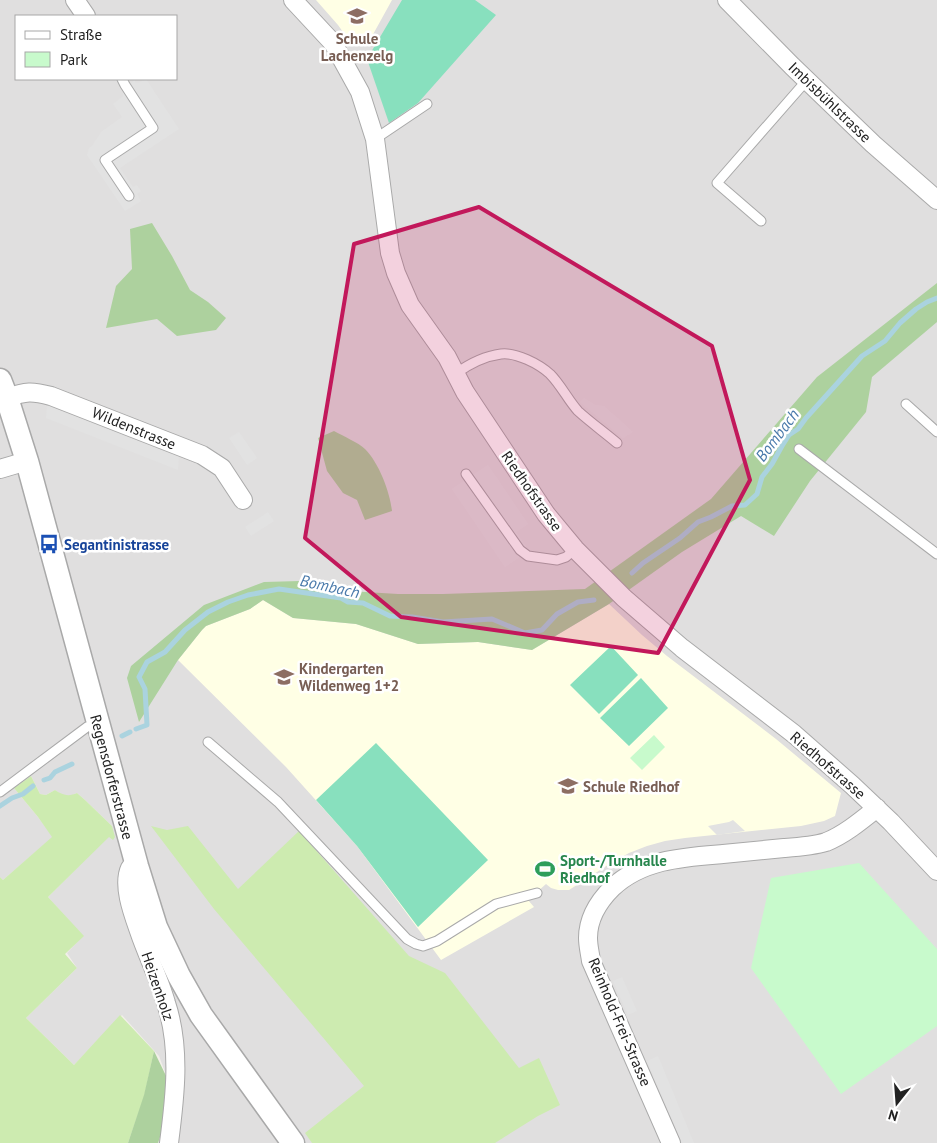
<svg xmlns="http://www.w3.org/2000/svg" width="937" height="1143" font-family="'PT Sans',sans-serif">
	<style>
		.residential { fill: #e0dfdf; fill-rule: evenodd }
		.education { fill: #ffffe5 }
		.grass { fill: #cdebb0 }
		.forest { fill: #add19e }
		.park { fill: #c8facc }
		.pitch { fill: #88e0be }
		.parking { fill: #e2e2e2 }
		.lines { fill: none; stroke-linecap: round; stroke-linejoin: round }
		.stream { stroke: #aad3df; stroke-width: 5 }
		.service-casing { stroke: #a9a9a9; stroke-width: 11 }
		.minor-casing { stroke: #a9a9a9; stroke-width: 20 }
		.tertiary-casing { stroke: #a9a9a9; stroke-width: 25 }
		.service { stroke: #fff; stroke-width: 9 }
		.minor { stroke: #fff; stroke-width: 18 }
		.tertiary { stroke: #fff; stroke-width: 22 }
		.marked { fill: #c2185b; fill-opacity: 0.2; stroke: #c2185b; stroke-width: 4; stroke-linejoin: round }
		.labels { text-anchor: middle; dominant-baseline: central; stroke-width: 5; stroke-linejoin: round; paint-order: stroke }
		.education-label { font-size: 15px; font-weight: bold; fill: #785e54; stroke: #fff; text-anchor: start }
		.street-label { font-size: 15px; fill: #222; stroke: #fff }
		.transit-label { font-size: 15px; font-weight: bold; fill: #164399; stroke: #fff; text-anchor: start }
		.leisure-label { font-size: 15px; font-weight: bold; fill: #27864d; stroke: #fff; text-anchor: start }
		.water-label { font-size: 16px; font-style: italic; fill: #4a7aab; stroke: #fff }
	</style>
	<rect width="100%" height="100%" fill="#f2efe9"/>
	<path class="residential" d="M0,0H937V1143H158L163,1128L168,1080L159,1056L122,1015L74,1065L26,1018L77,968L67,953L83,936L48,897L109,836L112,826L85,800L77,793L71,796H64L55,790L46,795L40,794L31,776L14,788L38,817L53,837L3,880L0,877ZM16,16H176V79H16Z"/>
	<path class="education" d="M316,0H392L371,38L359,45L350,42L338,25Z
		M263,600L293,618L356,624L418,644L478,642L532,650L609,604L642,635L667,656L776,739L841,793L835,816L824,821L801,826L685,838L665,841L647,846L629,853L611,863L569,890H558L551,888L546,884L528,900L534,907L441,960L357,846L286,767L178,660L202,630L206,626L250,609Z"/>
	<path class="grass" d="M31,776L40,794L46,795L55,790C63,795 68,797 77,793L85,800L112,826L115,837L113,840L109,837L48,897L84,936L65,954L77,968L26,1018L74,1065L120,1015L154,1051L144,1097L128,1143H0V877L3,880L52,837L38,817L14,788Z
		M151,826L167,830L188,826L238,889L299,831L409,956L445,973L519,1068L539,1058L560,1105L538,1116L495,1143H312L305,1133L364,1086L214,909Z"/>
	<path class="forest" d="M152,223L172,256L190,290L208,302L226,318L216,330L177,336L157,319L106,328L116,286L132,269L130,229Z
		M937,283V322L872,377L866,412L810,481L774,536L741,516L682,552L609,604L532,650L478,642L418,644L356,624L293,618L263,600L250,609L206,626L202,630L178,660L139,722L127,678L131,666L204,605L264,582L300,581L349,591L398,594H443L585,589L711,499L817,377Z
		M334,431C343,436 359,443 365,449C379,463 390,492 392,511L365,520L357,500L343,493L327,471L318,438Z
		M154,1051L168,1080L163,1128L158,1143H128L144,1095Z"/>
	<path class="park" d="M654,735L665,747L642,770L630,758Z
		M859,863L937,949V1026L841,1094L751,968L771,878Z"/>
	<path class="pitch" d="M402,0H475L496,15L418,103L389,123L367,59Z
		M611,646L638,675L599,714L570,685Z
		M641,678L668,708L629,746L600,718Z
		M376,743L488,860L418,927L357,846L316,800Z"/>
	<path class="parking" d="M135,79V82L138,83L146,79L179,129L120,168L133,187L137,185L141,191L137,194L141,201L125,211L87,155L89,148L92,146L101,132L122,117L113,104L123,96V92Z
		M584,398L595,405L604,406L633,432L623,438L580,402Z
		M47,405L179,456L178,470L46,418Z
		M239,432L257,458L247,465L229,438Z
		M488,465L528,524L516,532L529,551L505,567L452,489Z
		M268,512L274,521L251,536L245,527Z
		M733,820L745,831L717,835L708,826L729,822Z
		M622,977L637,1011L628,1015L613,981Z
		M658,1056L694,1143H682L647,1061Z"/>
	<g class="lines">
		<path class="stream" d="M632,573L643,563L680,538L698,522L711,517L732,506L745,505L757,494L762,477L772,464L782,446L789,435L798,429L806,418L862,356L885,341L900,323L916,309L927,302L937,298
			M136,729L147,725L145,689L139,677L147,662L165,652L185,630L208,612L228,602L248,595L279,589L341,598L348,602L363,603L390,616L412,617L443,622L492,619L525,633L542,630L557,614L578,602L594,600
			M122,736L130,732
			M44,780L50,778L55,772L72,764
			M0,806L12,798L23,794L33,786"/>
		<defs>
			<path id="service" d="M122,79L125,85L153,128L105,160L129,196
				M375,139L427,104
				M761,221L717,183L807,80
				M455,374C469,364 485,356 501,354C516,352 539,364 550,374C561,385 568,400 578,411C590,422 604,432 617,443
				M906,404L937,432
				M799,449L937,554
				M466,474L520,550L528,556L557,560L566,557L575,549
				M208,742L278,802L407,939L416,944L423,946L437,941L496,904L537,893
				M0,792L87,727L98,723"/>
			<path id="minor" d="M75,0L86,16
				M293,0L333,43L360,92L375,139L390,253L396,273L410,305L447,357L465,392L546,514L575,549L624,598L682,648L794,734L852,785L891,822L937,871
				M727,0L792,66L873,144L937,200
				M7,398C26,391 32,391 51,396L202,455L222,468L243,500
				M0,469L27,461
				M137,866L130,868C122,885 133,914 139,931C147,955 159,978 166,1003C181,1048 175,1097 169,1143
				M671,1143L591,961C590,953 588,946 588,938C588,918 599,901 612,888C642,859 685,857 723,854C744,852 764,850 784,848C798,847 813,846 826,842C844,835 862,820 877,808"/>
			<path id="tertiary" d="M0,380L7,398L27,461L137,866L156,927L179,976L201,1015L293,1143"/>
		</defs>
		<use href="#service" class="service-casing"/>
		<use href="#minor" class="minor-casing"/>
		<use href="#tertiary" class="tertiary-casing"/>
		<use href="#service" class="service"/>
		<use href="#minor" class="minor"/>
		<use href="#tertiary" class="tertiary"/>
	</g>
	<path class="marked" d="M479,207L712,346L750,480L658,653L401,617L305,538L354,244Z"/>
	<defs>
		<symbol id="school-bare" viewBox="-9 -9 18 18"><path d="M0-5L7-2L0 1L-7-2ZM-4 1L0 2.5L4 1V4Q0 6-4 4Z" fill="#8d6e63" stroke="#fff" stroke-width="2.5" paint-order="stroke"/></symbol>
		<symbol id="bus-bare" viewBox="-9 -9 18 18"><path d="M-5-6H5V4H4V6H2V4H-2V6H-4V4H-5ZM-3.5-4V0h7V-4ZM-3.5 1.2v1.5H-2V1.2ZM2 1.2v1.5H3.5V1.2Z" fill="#1a4fb4" stroke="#fff" stroke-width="2.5" paint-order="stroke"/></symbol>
		<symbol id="stadium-bare" viewBox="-9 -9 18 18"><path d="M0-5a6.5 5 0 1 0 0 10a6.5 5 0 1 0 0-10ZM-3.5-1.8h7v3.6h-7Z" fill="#2e9e5b" stroke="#fff" stroke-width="2.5" paint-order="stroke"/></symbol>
	</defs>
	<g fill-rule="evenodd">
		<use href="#school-bare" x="343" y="2" width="28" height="28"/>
		<use href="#bus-bare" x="35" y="530" width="28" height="28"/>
		<use href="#school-bare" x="270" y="663" width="28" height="28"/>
		<use href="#school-bare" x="554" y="772" width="28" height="28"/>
		<use href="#stadium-bare" x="531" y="855" width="28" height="28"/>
	</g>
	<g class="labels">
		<g class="education-label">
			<text x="357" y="38" text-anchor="middle">Schule<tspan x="357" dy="17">Lachenzelg</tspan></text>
			<text x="299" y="668">Kindergarten<tspan x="299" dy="17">Wildenweg 1+2</tspan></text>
			<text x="583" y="786">Schule Riedhof</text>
		</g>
		<g class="street-label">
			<text transform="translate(830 102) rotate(44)">Imbisbühlstrasse</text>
			<text transform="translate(134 428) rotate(22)">Wildenstrasse</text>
			<text transform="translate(532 491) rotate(55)">Riedhofstrasse</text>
			<text transform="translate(828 765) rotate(41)">Riedhofstrasse</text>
			<text transform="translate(112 777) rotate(75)">Regensdorferstrasse</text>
			<text transform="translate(158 986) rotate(71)">Heizenholz</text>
			<text transform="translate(620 1022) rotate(67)">Reinhold-Frei-Strasse</text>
		</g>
		<g class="transit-label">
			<text x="64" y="544">Segantinistrasse</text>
		</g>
		<g class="leisure-label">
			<text x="560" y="860">Sport-/Turnhalle<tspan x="560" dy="17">Riedhof</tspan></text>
		</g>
		<g class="water-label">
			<text transform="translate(777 435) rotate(-53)">Bombach</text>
			<text transform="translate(330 586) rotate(12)">Bombach</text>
		</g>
	</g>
	<rect x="15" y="15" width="162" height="65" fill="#ffffff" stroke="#a7a7a7"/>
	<rect x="25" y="31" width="25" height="8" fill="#ffffff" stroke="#a7a7a7"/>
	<text x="60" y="40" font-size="15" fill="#222222">Straße</text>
	<rect x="25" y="52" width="25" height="15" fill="#c8facc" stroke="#a7a7a7"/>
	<text x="60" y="65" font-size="15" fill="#222222">Park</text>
	<g transform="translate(897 1103) rotate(197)" stroke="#ffffff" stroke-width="4" paint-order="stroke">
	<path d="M0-4L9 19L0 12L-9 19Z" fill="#222222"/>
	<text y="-8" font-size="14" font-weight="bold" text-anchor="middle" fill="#222222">N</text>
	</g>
</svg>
